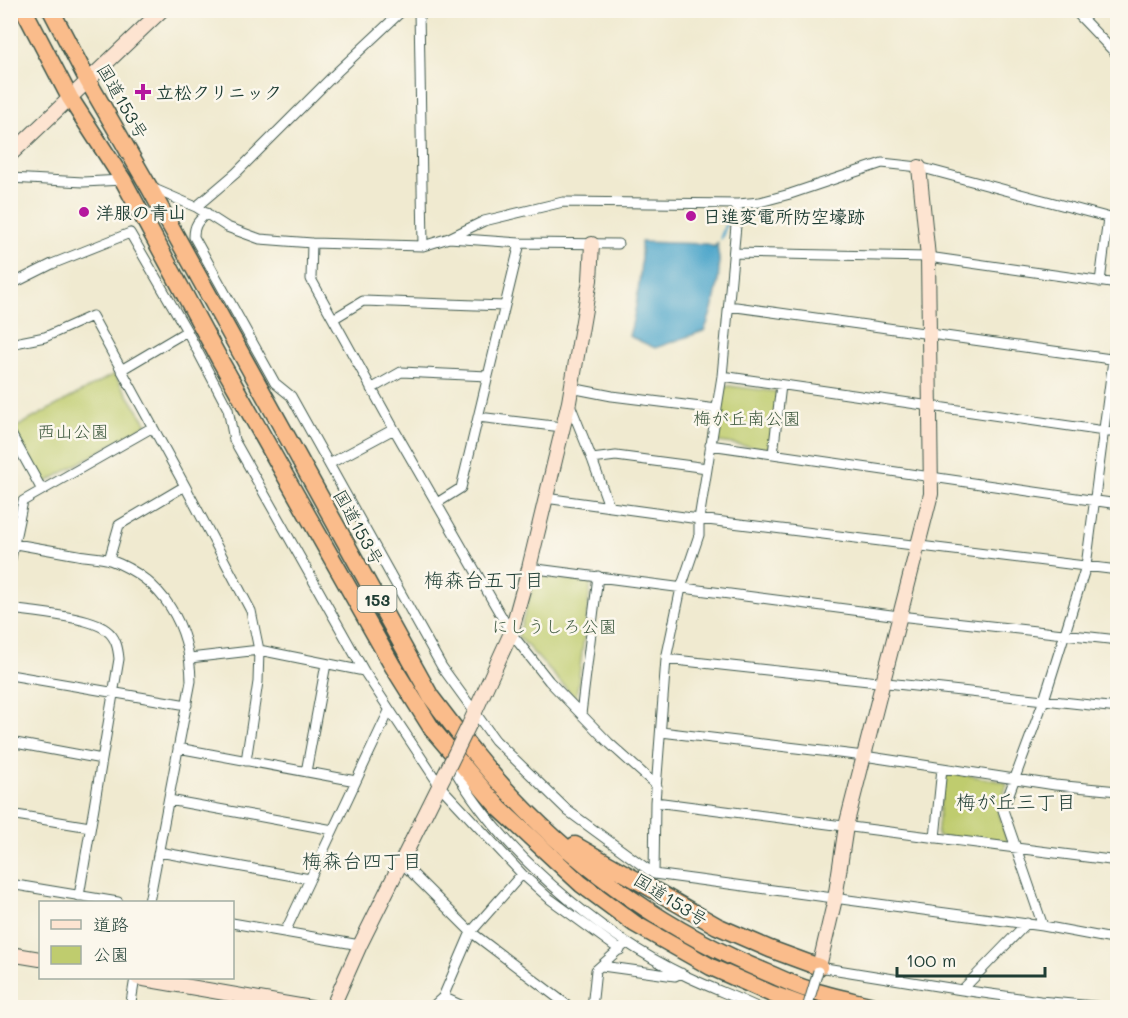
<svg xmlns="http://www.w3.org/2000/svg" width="1128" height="1018" font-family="Mali,'Klee One',sans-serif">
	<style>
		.green { fill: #bfcc6e; stroke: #6f8451; stroke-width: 1.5 }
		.water { fill: #4da6ca; stroke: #36727f; stroke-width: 1.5 }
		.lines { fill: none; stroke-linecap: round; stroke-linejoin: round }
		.stream { stroke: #4da6ca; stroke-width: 3 }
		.street-casing { stroke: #3e574b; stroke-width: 11 }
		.secondary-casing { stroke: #3e574b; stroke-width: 16 }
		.highway-casing { stroke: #3e574b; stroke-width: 19 }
		.street { stroke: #fff; stroke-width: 9 }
		.secondary { stroke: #fde4d1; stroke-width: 14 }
		.highway { stroke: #fabc8b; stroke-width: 16 }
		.street-bridge-casing { stroke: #3e574b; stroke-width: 11; stroke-linecap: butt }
		.secondary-bridge-casing { stroke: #3e574b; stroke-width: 16; stroke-linecap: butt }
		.street-bridge { stroke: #fff; stroke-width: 9 }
		.secondary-bridge { stroke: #fde4d1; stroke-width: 14 }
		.poi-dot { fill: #b5179e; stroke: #fbf7ec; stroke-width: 2 }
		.labels { text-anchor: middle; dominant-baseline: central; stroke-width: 5; stroke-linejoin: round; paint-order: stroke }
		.shield { fill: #fbf7ec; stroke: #61756b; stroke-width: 1.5 }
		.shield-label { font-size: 16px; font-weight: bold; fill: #1f3d34 }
		.poi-label { font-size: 18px; font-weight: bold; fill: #1f3d34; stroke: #fbf7ec; text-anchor: start }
		.street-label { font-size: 18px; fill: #1f3d34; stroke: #fbf7ec }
		.park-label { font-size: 18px; fill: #3f5a40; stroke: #fbf7ec }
		.neighbourhood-label { font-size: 20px; fill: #1f3d34; stroke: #fbf7ec }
	</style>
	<rect width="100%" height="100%" fill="#fbf7ec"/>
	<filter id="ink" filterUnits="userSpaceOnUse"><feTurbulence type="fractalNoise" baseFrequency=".0167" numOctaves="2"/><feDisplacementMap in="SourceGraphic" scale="12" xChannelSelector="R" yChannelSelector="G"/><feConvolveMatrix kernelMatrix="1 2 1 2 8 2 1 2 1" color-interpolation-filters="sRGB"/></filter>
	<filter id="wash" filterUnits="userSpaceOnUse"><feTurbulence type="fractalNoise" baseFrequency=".008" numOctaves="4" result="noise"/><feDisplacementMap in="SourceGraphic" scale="24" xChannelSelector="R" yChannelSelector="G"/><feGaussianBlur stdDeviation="1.35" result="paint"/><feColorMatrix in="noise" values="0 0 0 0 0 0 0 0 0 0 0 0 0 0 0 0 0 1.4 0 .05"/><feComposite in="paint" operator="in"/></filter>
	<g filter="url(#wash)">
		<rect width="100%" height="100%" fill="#f0ead0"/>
		<path class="green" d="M114,374L147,424L45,483L13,429Z
			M729,386L779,392L771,446L765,449L719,442L715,437L725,387Z
			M536,575L591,583L576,699L518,636Z
			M944,771L1005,782L1007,785L998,809L1009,847L937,836Z"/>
		<path class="water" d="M641,242L708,244L714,247L718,242C716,250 719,253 719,260C720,282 713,312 704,331L655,348L629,336C637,309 642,269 641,242Z"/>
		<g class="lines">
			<path class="stream" d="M721,238L729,216"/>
		</g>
	</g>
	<g filter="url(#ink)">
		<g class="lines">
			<defs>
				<path id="street" d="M419,10L423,246
					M1074,10L1118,56
					M10,178L83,182L123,180
					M152,188L196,207L227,227L260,239L312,243L423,246L449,238L520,243L618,244
					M196,207L236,173L337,72L403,10
					M207,213C198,221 194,225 194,237L275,383L291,396L442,667L495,740L568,811L654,874L1043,926L1118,940
					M449,238L484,221L563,202L738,204L760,202L790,194L882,163L919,167L1118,220
					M312,243L311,279L394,429L511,633L549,681L608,742L657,786
					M734,253L928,257L1118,284
					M1100,282L1108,218
					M10,285L52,264L130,233L187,331L228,409L234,440L364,671L440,786L522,874L550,899L620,950
					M729,306L1118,360
					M333,319L363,301L504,306
					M10,344L45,337L92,316L185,486L251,611L259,650L258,682L246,761
					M121,370L187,331
					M722,376L1118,433
					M571,388L612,396L717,409
					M371,389L401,372L488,376
					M569,402L592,459L609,506
					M478,417L562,427
					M10,432L42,490
					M710,445L1118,504
					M773,454L781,385
					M592,459L616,456L707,468
					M329,464L394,429
					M545,498L699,519L1118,570
					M437,503L461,488L520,243
					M10,543C33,547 56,551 78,555C88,557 100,557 110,560C164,580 190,626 191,681L149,902
					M109,560L119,525L185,486
					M10,563L23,501L153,427
					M529,568L899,616L1118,640
					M10,609C33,612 90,617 106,630C116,637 118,648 119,659L79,896
					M190,658L259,650L364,671
					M666,659L1118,708
					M10,675L187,705
					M581,714L598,576
					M661,732L864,756L1055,785L1118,791
					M10,742L102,759
					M178,748L356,781
					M449,760C497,848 597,934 688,977C711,988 736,997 759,1008
					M306,772L326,664
					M169,800L333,830
					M655,802L1118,861
					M10,814L90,827
					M935,838L942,768
					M159,852L310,879
					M401,862L471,932L571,1008
					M654,874L655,802L666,659L681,588L699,535V519L722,376L738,204
					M10,884L118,902
					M232,923L360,945
					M1043,926L1003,810L1044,700L1086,566L1118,322
					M285,932L389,711
					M602,966L675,976L681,973
					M818,969L819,967L962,990L1027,923
					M962,990L1040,1001L1115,1008
					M443,997L467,1008
					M130,1008L135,978
					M431,1008L443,997L471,932L522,874
					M592,1008L596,970L623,946"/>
				<path id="secondary" d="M10,155L162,10
					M469,725L511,633L529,568L569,402L590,280L592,244
					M10,954L40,959
					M819,967L835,899L846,826L931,494L928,257L919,167
					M138,978L311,1008
					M332,1008L360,945L444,776"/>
				<path id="highway" d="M24,10L70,98L123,180L221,362L392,665L432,729L499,808L581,884L635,924L711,967L772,994L810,1008
					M51,10L88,81L149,187L431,697C457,731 482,765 512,796C584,872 671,933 768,973C782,979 796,986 810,990C834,997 858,1002 881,1008
					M575,845L717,926L770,949L819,967"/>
			</defs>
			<use href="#street" class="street-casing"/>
			<use href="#secondary" class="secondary-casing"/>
			<use href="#highway" class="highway-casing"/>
			<use href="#street" class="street"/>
			<use href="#secondary" class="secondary"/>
			<use href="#highway" class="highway"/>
			<defs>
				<path id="street-bridge" d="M807,1008L818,971"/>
				<path id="secondary-bridge" d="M444,776L469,725"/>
			</defs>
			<use href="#street-bridge" class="street-bridge-casing"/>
			<use href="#secondary-bridge" class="secondary-bridge-casing"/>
			<use href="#street-bridge" class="street-bridge"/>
			<use href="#secondary-bridge" class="secondary-bridge"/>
		</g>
	</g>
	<g class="poi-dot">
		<path d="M140 83h6v6h6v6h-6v6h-6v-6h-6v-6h6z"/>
		<circle cx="84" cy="212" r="6"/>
		<circle cx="691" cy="216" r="6"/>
	</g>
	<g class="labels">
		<rect class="shield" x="357.5" y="586" width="39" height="26" rx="4.5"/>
		<g class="shield-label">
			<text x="377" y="599">153</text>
		</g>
		<g class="poi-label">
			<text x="156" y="92">立松クリニック</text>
			<text x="96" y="212">洋服の青山</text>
			<text x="703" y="216">日進変電所防空壕跡</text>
		</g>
		<g class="street-label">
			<text transform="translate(123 101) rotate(60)">国道153号</text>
			<text transform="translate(359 527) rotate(61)">国道153号</text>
			<text transform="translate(671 899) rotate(32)">国道153号</text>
		</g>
		<g class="park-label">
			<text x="747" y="418">梅が丘南公園</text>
			<text x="73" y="431">西山公園</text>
			<text x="554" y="626">にしうしろ公園</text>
		</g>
		<g class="neighbourhood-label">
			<text x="484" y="579">梅森台五丁目</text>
			<text x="1016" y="801">梅が丘三丁目</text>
			<text x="362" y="860">梅森台四丁目</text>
		</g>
	</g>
	<rect width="1128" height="1018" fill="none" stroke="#fbf7ec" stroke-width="36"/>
	<rect x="39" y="901" width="195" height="78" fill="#fbf7ec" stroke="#a3ada2" stroke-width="1.5"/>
	<rect x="51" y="920" width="30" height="9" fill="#fde4d1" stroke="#a3ada2" stroke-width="1.5"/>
	<text x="93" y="931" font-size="18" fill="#1f3d34">道路</text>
	<rect x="51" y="946" width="30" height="18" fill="#bfcc6e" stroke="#a3ada2" stroke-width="1.5"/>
	<text x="93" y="961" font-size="18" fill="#1f3d34">公園</text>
	<path d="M897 967v9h148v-9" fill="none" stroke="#1f3d34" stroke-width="3"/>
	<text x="906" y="967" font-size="18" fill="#1f3d34" stroke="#fbf7ec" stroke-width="4.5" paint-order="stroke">100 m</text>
</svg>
